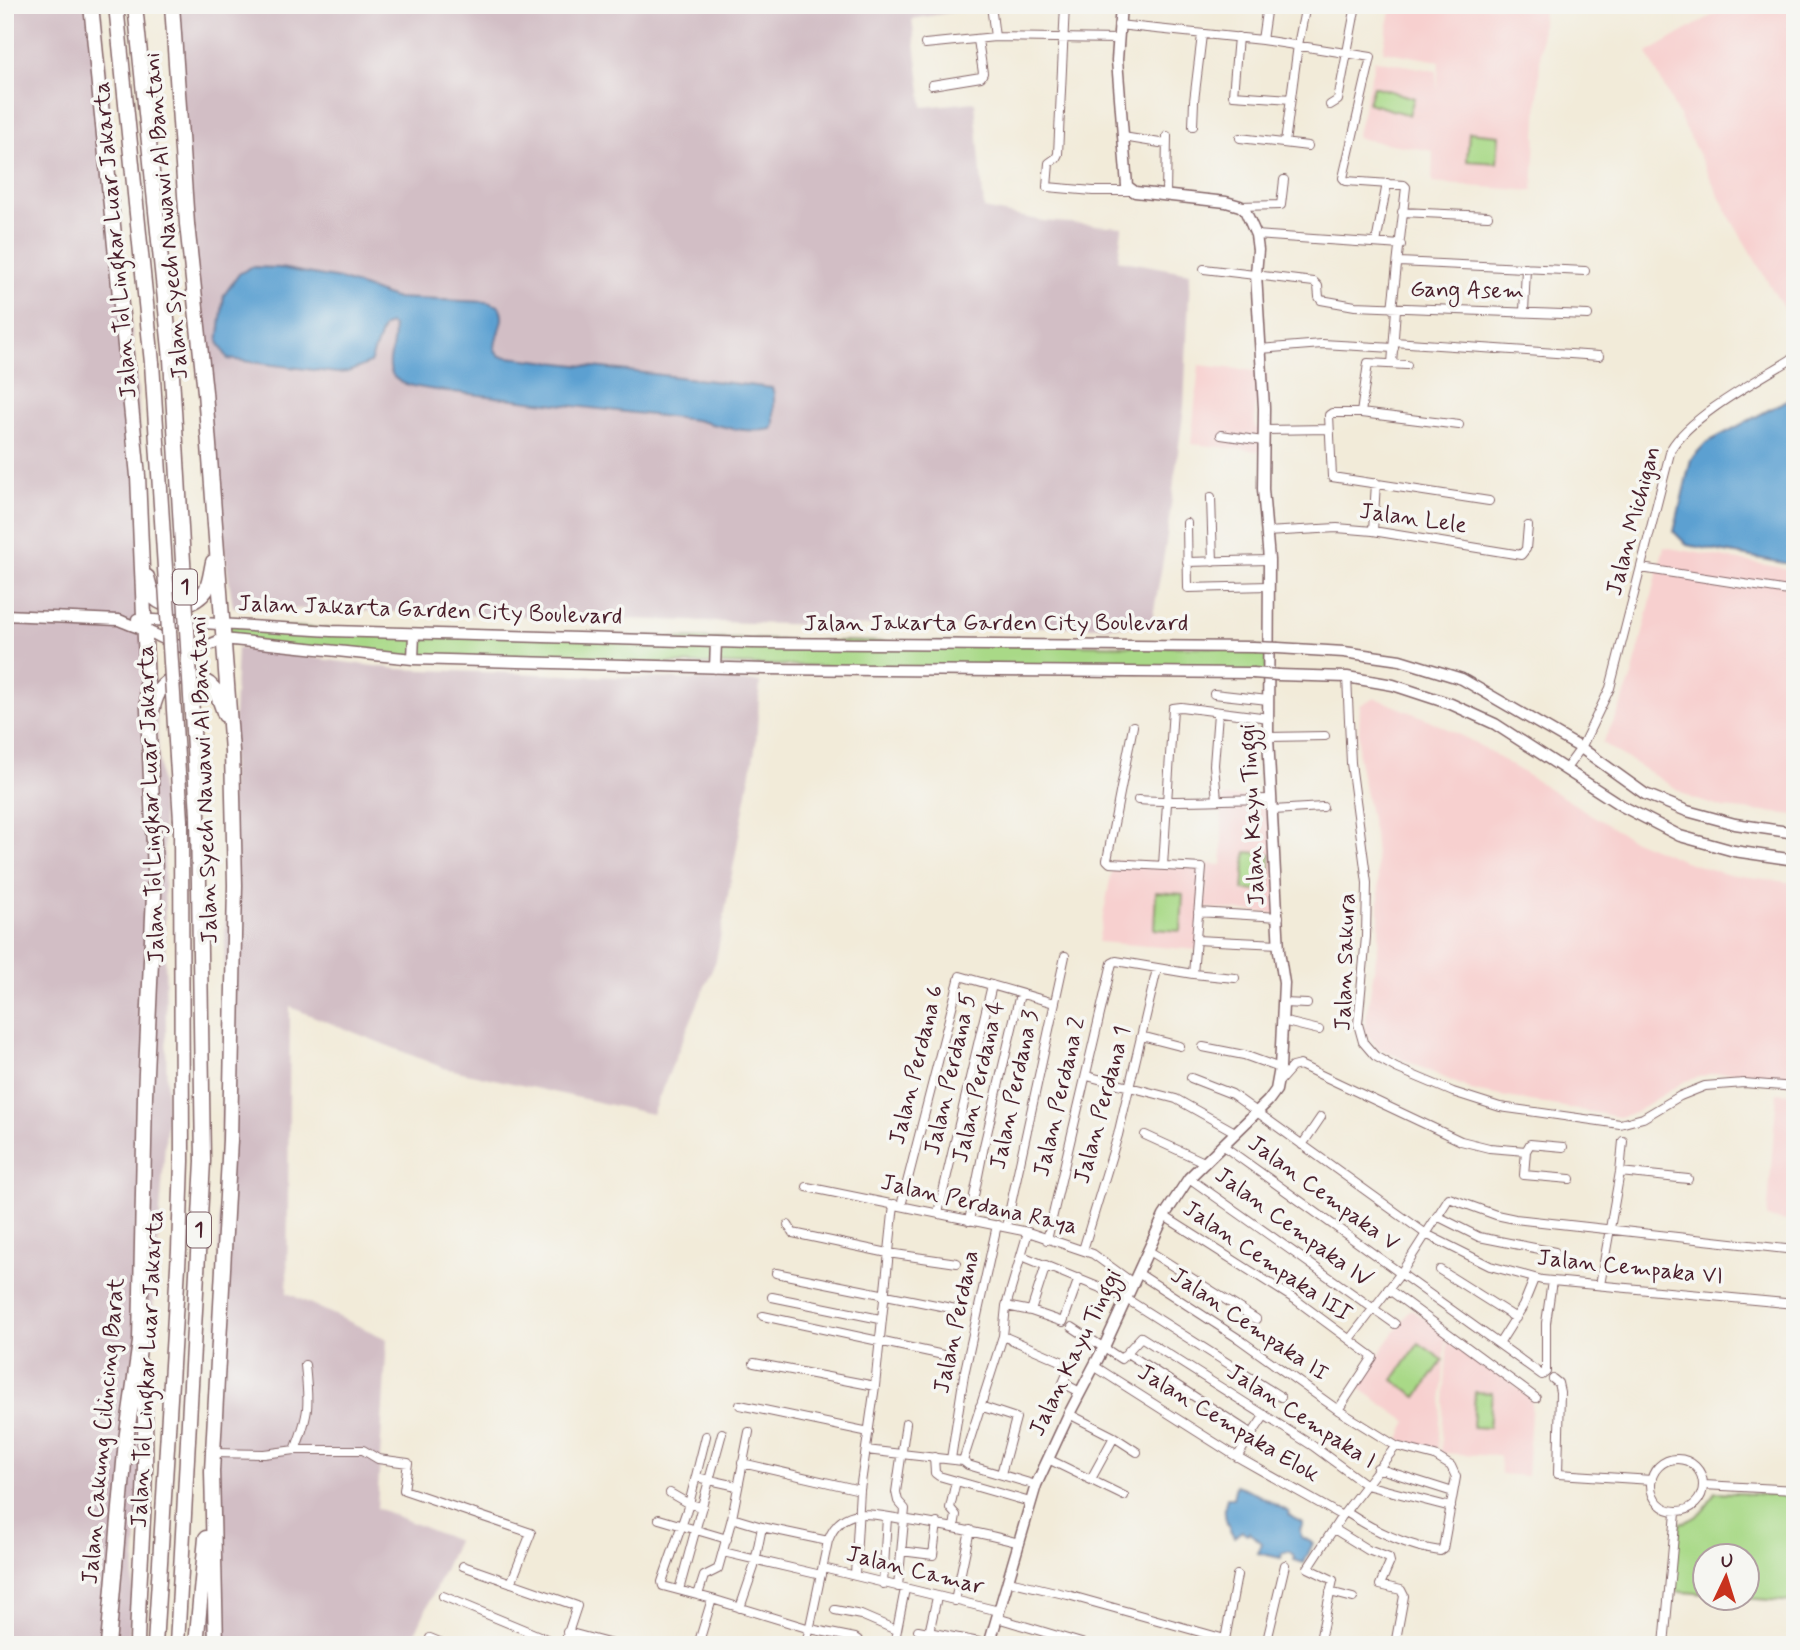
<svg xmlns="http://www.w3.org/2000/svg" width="1800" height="1650" font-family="Mynerve,sans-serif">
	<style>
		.built { fill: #f7d0cf }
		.industrial { fill: #d2bec5 }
		.green { fill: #a9d987; stroke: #7a7c59; stroke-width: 2 }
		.water { fill: #5ca0d1; stroke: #53607e; stroke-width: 2 }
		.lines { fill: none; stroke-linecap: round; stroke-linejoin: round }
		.street-casing { stroke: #856668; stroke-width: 10 }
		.secondary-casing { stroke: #856668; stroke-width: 13 }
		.highway-casing { stroke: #856668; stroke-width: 17 }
		.street { stroke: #fff; stroke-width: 8 }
		.secondary { stroke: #fff; stroke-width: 10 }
		.highway { stroke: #fff; stroke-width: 14 }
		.secondary-bridge-casing { stroke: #856668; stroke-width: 13; stroke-linecap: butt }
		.highway-bridge-casing { stroke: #856668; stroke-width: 17; stroke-linecap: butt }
		.secondary-bridge { stroke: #fff; stroke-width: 10 }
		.highway-bridge { stroke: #fff; stroke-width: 14 }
		.labels { text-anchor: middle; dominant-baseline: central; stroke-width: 7; stroke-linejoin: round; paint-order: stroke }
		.shield { fill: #f6f6f2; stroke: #7e6067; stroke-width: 2 }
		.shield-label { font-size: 21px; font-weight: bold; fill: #4a1f2b }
		.street-label { font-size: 23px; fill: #4a1f2b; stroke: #f6f6f2 }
	</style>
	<rect width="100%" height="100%" fill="#f6f6f2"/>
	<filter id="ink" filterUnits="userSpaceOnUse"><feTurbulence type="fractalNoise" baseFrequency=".0143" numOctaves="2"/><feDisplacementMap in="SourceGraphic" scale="14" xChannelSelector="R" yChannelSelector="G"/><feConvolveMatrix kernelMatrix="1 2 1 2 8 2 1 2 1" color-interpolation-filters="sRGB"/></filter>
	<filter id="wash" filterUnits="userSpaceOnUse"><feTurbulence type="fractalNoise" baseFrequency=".00686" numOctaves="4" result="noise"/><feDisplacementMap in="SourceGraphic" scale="28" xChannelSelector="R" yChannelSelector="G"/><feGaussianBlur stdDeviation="1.57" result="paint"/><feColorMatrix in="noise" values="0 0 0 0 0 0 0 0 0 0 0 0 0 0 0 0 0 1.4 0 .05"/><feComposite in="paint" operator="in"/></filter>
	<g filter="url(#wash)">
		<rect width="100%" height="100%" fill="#f2ebd9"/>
		<path class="built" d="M1392,5L1543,6L1533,191L1432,183L1433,151L1356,138L1375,60L1436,71L1437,91L1439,61L1383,51Z
			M1730,5H1795V328L1732,221L1647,53Z
			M1199,365L1267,372L1269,405H1255V428L1271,429L1269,452L1191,444Z
			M1664,547L1795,570V815L1723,808L1691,798L1602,743L1617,715L1632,676Z
			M1375,698L1425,718L1474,742L1629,838L1684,861L1726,874L1795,883V1076L1729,1072L1709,1074L1685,1081L1634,1113L1619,1117L1474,1091L1378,1048L1364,1030L1379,939V891L1374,834L1358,756L1360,705Z
			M1270,796L1278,914L1205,908L1207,864L1222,865V797Z
			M1114,860L1204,865L1199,950L1098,942Z
			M1777,1093L1795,1094V1222L1767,1218Z
			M1411,1309L1446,1334L1438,1452L1399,1440L1408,1422L1356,1386Z
			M1448,1335L1532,1398L1527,1476L1501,1474L1500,1456L1441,1453Z"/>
		<path class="industrial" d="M5,5H100L138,392L164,843L167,1116L129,1645H5Z
			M173,5H964L965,10L912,19L923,107L975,102L984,209L1043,221L1122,227L1118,260L1190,273L1184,407L1166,543L1151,627L852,626L233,607L200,389Z
			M237,648L397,669L760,682L756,744L716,960L652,1114L444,1068L290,1007L287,1293L387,1339L377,1508L457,1541L410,1645H207L216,1369L226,888Z"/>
		<path class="green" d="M1373,86L1414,98L1409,115L1368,103Z
			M1469,132L1499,135L1497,163L1467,161Z
			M223,623L414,634L1266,648V674L413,659L233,641Z
			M1246,852L1271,854L1268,891L1243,890Z
			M1156,892L1183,894L1181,931L1154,929Z
			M1419,1343L1443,1360L1417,1397L1393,1380Z
			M1475,1392L1492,1393L1489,1428L1473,1427Z
			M1715,1492L1795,1496V1602L1743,1598H1748V1556H1706L1705,1594L1673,1591L1680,1523C1699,1519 1706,1509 1715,1492Z"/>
		<path class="water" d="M251,267L280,268L340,279L394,298L487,302L499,306C508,321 494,334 495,350L500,356L772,388L774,394V425L772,429C747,434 720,426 695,420L436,390C413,386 383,386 391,355C393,345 395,336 393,326L389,324L383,328L370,363L348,372L337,373L228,359L218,342L224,295L239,274Z
			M1795,396V565L1687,545L1674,532L1691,459L1706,443Z
			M1236,1485L1247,1489L1289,1512L1288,1515L1303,1523L1300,1530L1301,1537L1313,1543L1304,1563L1294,1560V1556L1289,1551L1282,1553L1281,1558L1258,1553L1262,1543L1249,1532L1247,1534L1242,1531L1234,1537C1226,1526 1222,1511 1227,1498H1233Z"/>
	</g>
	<g filter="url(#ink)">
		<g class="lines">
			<defs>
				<path id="street" d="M991,5L995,37
					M1065,5L1058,154L1056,158L1049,163L1047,187L1093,191H1131
					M1118,25L1262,40L1371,57L1343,178L1346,181L1404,185L1406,187L1392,309
					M1238,37L1233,95L1291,99
					M1262,40L1266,12
					M925,44L995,37L1118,39
					M932,85L981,77L983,73L978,40
					M1330,105L1338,100L1356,5
					M1193,126L1194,101L1202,35
					M1123,137L1166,144
					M1240,138L1308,146
					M1285,143L1298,45L1306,5
					M1166,195L1167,136
					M1240,206L1281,205L1284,180
					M1402,212L1488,216
					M1256,235L1401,245
					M1376,243L1387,183
					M1399,262L1585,271
					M1204,269L1314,282L1318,286L1319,297L1321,300L1355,306L1588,315
					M1524,312L1526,268
					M1394,342L1599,356
					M1260,349L1322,344L1394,348
					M1392,364L1396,309
					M1407,365L1368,363L1361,413H1332L1329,415L1332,477L1489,501
					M1361,413L1459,425
					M1264,430L1329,429
					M1221,435L1263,441
					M1211,497L1213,562
					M1187,523L1188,588L1269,586
					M1373,531L1376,483
					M1266,532L1337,528L1373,531L1521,555L1526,549L1528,526
					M1187,562L1269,560
					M1641,568L1795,592
					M1347,677L1351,763L1367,883L1366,937L1358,1024L1363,1042L1375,1056L1396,1068L1453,1092L1500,1107L1620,1124L1643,1118L1680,1096L1705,1086L1744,1083L1795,1087
					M1214,694L1268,700
					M1268,737L1325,736
					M1565,770L1581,748L1610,688L1671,449C1691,415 1760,379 1795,357
					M1138,800C1183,803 1227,799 1272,799
					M1217,800L1214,765L1218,713
					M1273,810L1323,807
					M1163,866L1173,708L1181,707L1269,718
					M1198,912L1279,917
					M1196,940L1279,944
					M1193,974L1235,978
					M1283,1003L1307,1004
					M1282,1021L1319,1030
					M1141,1036L1180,1046
					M1203,1047L1244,1055L1280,1068
					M1087,1076L1176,1099L1235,1132
					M1191,1078L1232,1094L1426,1234L1490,1266L1542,1280L1795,1304
					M1277,1084L1292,1067L1300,1065L1461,1141L1489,1148L1526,1151
					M1145,1135L1204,1162
					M1222,1145L1542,1375L1546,1372V1323L1552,1281
					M1302,1145L1321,1117
					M1526,1151L1524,1175L1570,1179
					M1526,1151L1530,1144L1563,1147
					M1620,1172L1688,1179
					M1189,1178L1395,1324
					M807,1187L1028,1232L1093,1254L1133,1283
					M901,1206L960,976L1054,1003
					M938,1213L992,985
					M1164,1216L1296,1300L1373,1357L1338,1410
					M1437,1216L1479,1237L1555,1252
					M969,1221L984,1146L1020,994
					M788,1225L793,1233L888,1253L957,1263
					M1006,1227L1065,956
					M1047,1240L1112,963L1116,961L1193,974L1202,868L1110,863L1107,860L1133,726
					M1083,1250L1118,1135L1157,969
					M1149,1251L1256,1319
					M1022,1256L1125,1298L1281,1397
					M1440,1270L1516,1318
					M776,1273L956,1309
					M1138,1273L1239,1339L1338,1410L1396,1446L1435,1456L1451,1466L1456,1477L1443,1549L1440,1551C1405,1546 1375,1531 1346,1512
					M1600,1285L1620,1172L1623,1141
					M1388,1289L1536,1398
					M772,1297L880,1319
					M1006,1306L1031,1311L1063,1322L1079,1278
					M1031,1311L1046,1265
					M763,1316L948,1356
					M1072,1327L1121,1359L1141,1337L1313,1446L1366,1485L1451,1507
					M1003,1336L1063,1362L1070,1367L1063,1383L1080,1392
					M1350,1339L1401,1273L1449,1198L1496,1215L1515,1219L1795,1250
					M1499,1344L1523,1306L1534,1279
					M1127,1353L1252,1434L1265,1415
					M754,1363L875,1386
					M1094,1366L1234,1455L1342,1516L1396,1446
					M1553,1379L1558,1383L1560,1392L1558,1474L1652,1480
					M740,1405L869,1432
					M980,1406L1016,1418L1001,1474
					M1069,1414L1114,1437L1137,1452
					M295,1450C310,1412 309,1404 305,1365
					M866,1450L963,1461L968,1465L1036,1485
					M213,1453L264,1454L295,1450H363L378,1459L408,1463L404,1490L531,1533L511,1583
					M934,1457L935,1473L939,1476L1030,1502
					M1237,1457L1252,1434
					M1651 1485a26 26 0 1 1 52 0a26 26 0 1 1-52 0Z
					M951,1459L964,1375L997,1225
					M1048,1459L1124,1496
					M963,1461L1003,1336L1006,1306L1028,1232
					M742,1463L860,1490
					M1377,1468L1453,1492
					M696,1477L737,1486
					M1091,1479L1114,1437
					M1704,1485L1795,1490
					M670,1493L689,1504L702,1507
					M732,1518L749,1432
					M659,1519L727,1539
					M954,1527L956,1515L950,1508L956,1481
					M1334,1529L1368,1550L1389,1558L1390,1562L1380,1585L1401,1590L1404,1596L1395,1645
					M901,1551L933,1555L937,1523
					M723,1552L821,1575
					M463,1566L577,1606L564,1645
					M823,1568L999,1611
					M855,1575L860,1490L875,1386L894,1204
					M1009,1581L1068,1595L1225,1639
					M883,1584L887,1517
					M898,1587L905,1509L898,1501L896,1492L906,1423
					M679,1590L722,1433
					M1330,1592L1353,1598
					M698,1595L704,1576L718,1569L732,1518L762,1527L828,1541
					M443,1596L561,1645
					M712,1599L810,1629L855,1638L858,1640V1645
					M955,1601L970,1530
					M740,1608L754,1567L762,1527
					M835,1610L861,1615L896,1630
					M997,1618L1088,1645
					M918,1630L989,1644
					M567,1632L616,1645
					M929,1633L937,1597
					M430,1638L447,1645
					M1267,1642L1279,1645
					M698,1645L712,1599L663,1586L662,1582L689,1504L706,1436
					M806,1645L828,1541C833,1527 843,1516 859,1514C873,1513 889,1517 902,1519C942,1525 981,1533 1020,1543
					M894,1645L905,1589
					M1224,1645L1237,1575
					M1266,1645L1285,1565
					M1319,1645L1333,1580L1308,1568L1342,1516
					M1664,1645L1676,1513"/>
				<path id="secondary" d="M5,615L118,620
					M137,619L331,631L752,643L1253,647
					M119,620C132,626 147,630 160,637C190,652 192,653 223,639L413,659L765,669L1253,673
					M1278,648L1344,652L1400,660L1462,679L1581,748L1645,794L1687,811L1735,824L1795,833
					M413,659L414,634
					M715,668L716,642
					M1278,675L1347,677L1393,685L1451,704L1495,724L1622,806L1680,836L1734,851L1795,860
					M989,1645L1036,1485L1069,1414L1104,1347L1164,1216L1189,1178L1268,1101L1276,1090L1280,1068L1284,983L1279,951L1268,737L1269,560L1263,489L1264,408L1256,274L1258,250L1256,235L1245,210L1240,206L1226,202L1135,192L1127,186L1117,60L1121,5"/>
				<path id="highway" d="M91,5L138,476L155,872L145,1095L140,1342L126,1440L108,1645
					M116,5L152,363
					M135,5L171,359
					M172,5L187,224L205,392L232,751L235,885L230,1140L212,1471L216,1645
					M147,577C149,584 150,592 155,598C169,611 196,605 206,590C210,582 211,571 213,562
					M152,711C154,702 157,692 163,686C177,672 202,675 214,689C219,696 222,707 225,715
					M137,1645C139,1552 151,1459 142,1366
					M155,1645L179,1250L182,1161L181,820
					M177,1645L203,1161L198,815
					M196,1645L206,1538"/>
			</defs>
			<use href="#street" class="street-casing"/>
			<use href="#secondary" class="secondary-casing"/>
			<use href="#highway" class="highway-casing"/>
			<use href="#street" class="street"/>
			<use href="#secondary" class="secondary"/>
			<use href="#highway" class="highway"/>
			<defs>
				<path id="secondary-bridge" d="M1253,647L1278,648
					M1253,673L1278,675"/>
				<path id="highway-bridge" d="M171,359L198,815
					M152,363L181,820"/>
			</defs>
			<use href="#secondary-bridge" class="secondary-bridge-casing"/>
			<use href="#highway-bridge" class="highway-bridge-casing"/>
			<use href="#secondary-bridge" class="secondary-bridge"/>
			<use href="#highway-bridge" class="highway-bridge"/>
		</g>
	</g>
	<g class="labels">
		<g class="shield">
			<rect x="173" y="569.5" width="24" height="35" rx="5"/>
			<rect x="187" y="1212.5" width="24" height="35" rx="5"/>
		</g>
		<g class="shield-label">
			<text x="185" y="587">1</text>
			<text x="199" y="1230">1</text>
		</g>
		<g class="street-label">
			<text transform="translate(167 216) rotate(-95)">Jalan Syech Nawawi Al Bantani</text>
			<text transform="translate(116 240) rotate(-95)">Jalan Tol Lingkar Luar Jakarta</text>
			<text transform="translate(1467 291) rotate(1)">Gang Asem</text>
			<text transform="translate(1413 519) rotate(8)">Jalan Lele</text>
			<text transform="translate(1634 521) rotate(-75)">Jalan Michigan</text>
			<text transform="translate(430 611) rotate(2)">Jalan Jakarta Garden City Boulevard</text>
			<text x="996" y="624">Jalan Jakarta Garden City Boulevard</text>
			<text transform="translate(205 780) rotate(-92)">Jalan Syech Nawawi Al Bantani</text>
			<text transform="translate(152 804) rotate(-92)">Jalan Tol Lingkar Luar Jakarta</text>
			<text transform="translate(1253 815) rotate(-93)">Jalan Kayu Tinggi</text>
			<text transform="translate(1346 962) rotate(-88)">Jalan Sakura</text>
			<text transform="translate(917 1065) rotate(-76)">Jalan Perdana 6</text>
			<text transform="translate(951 1074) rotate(-77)">Jalan Perdana 5</text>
			<text transform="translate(979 1082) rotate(-77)">Jalan Perdana 4</text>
			<text transform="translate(1015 1090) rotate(-78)">Jalan Perdana 3</text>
			<text transform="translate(1060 1097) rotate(-77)">Jalan Perdana 2</text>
			<text transform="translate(1103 1105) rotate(-75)">Jalan Perdana 1</text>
			<text transform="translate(1323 1194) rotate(36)">Jalan Cempaka V</text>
			<text transform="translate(979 1205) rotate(13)">Jalan Perdana Raya</text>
			<text transform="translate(1293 1228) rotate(36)">Jalan Cempaka IV</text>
			<text transform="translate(1267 1262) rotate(34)">Jalan Cempaka III</text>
			<text transform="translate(1630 1268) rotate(6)">Jalan Cempaka VI</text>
			<text transform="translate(957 1322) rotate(-78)">Jalan Perdana</text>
			<text transform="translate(1249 1325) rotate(34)">Jalan Cempaka II</text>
			<text transform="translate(1076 1353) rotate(-64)">Jalan Kayu Tinggi</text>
			<text transform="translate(148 1369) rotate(-87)">Jalan Tol Lingkar Luar Jakarta</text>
			<text transform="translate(1301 1417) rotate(33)">Jalan Cempaka I</text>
			<text transform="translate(1228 1424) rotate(31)">Jalan Cempaka Elok</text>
			<text transform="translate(104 1431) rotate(-85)">Jalan Cakung Cilincing Barat</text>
			<text transform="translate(915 1571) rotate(14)">Jalan Camar</text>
		</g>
	</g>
	<rect width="1800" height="1650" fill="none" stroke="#f6f6f2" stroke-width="28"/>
	<g transform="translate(1726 1577) rotate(4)"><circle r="33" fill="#f6f6f2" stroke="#b1a0a2" stroke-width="2"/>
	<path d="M0-5L12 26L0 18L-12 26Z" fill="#c8321e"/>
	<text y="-10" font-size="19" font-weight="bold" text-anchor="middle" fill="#4a1f2b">U</text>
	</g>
</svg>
